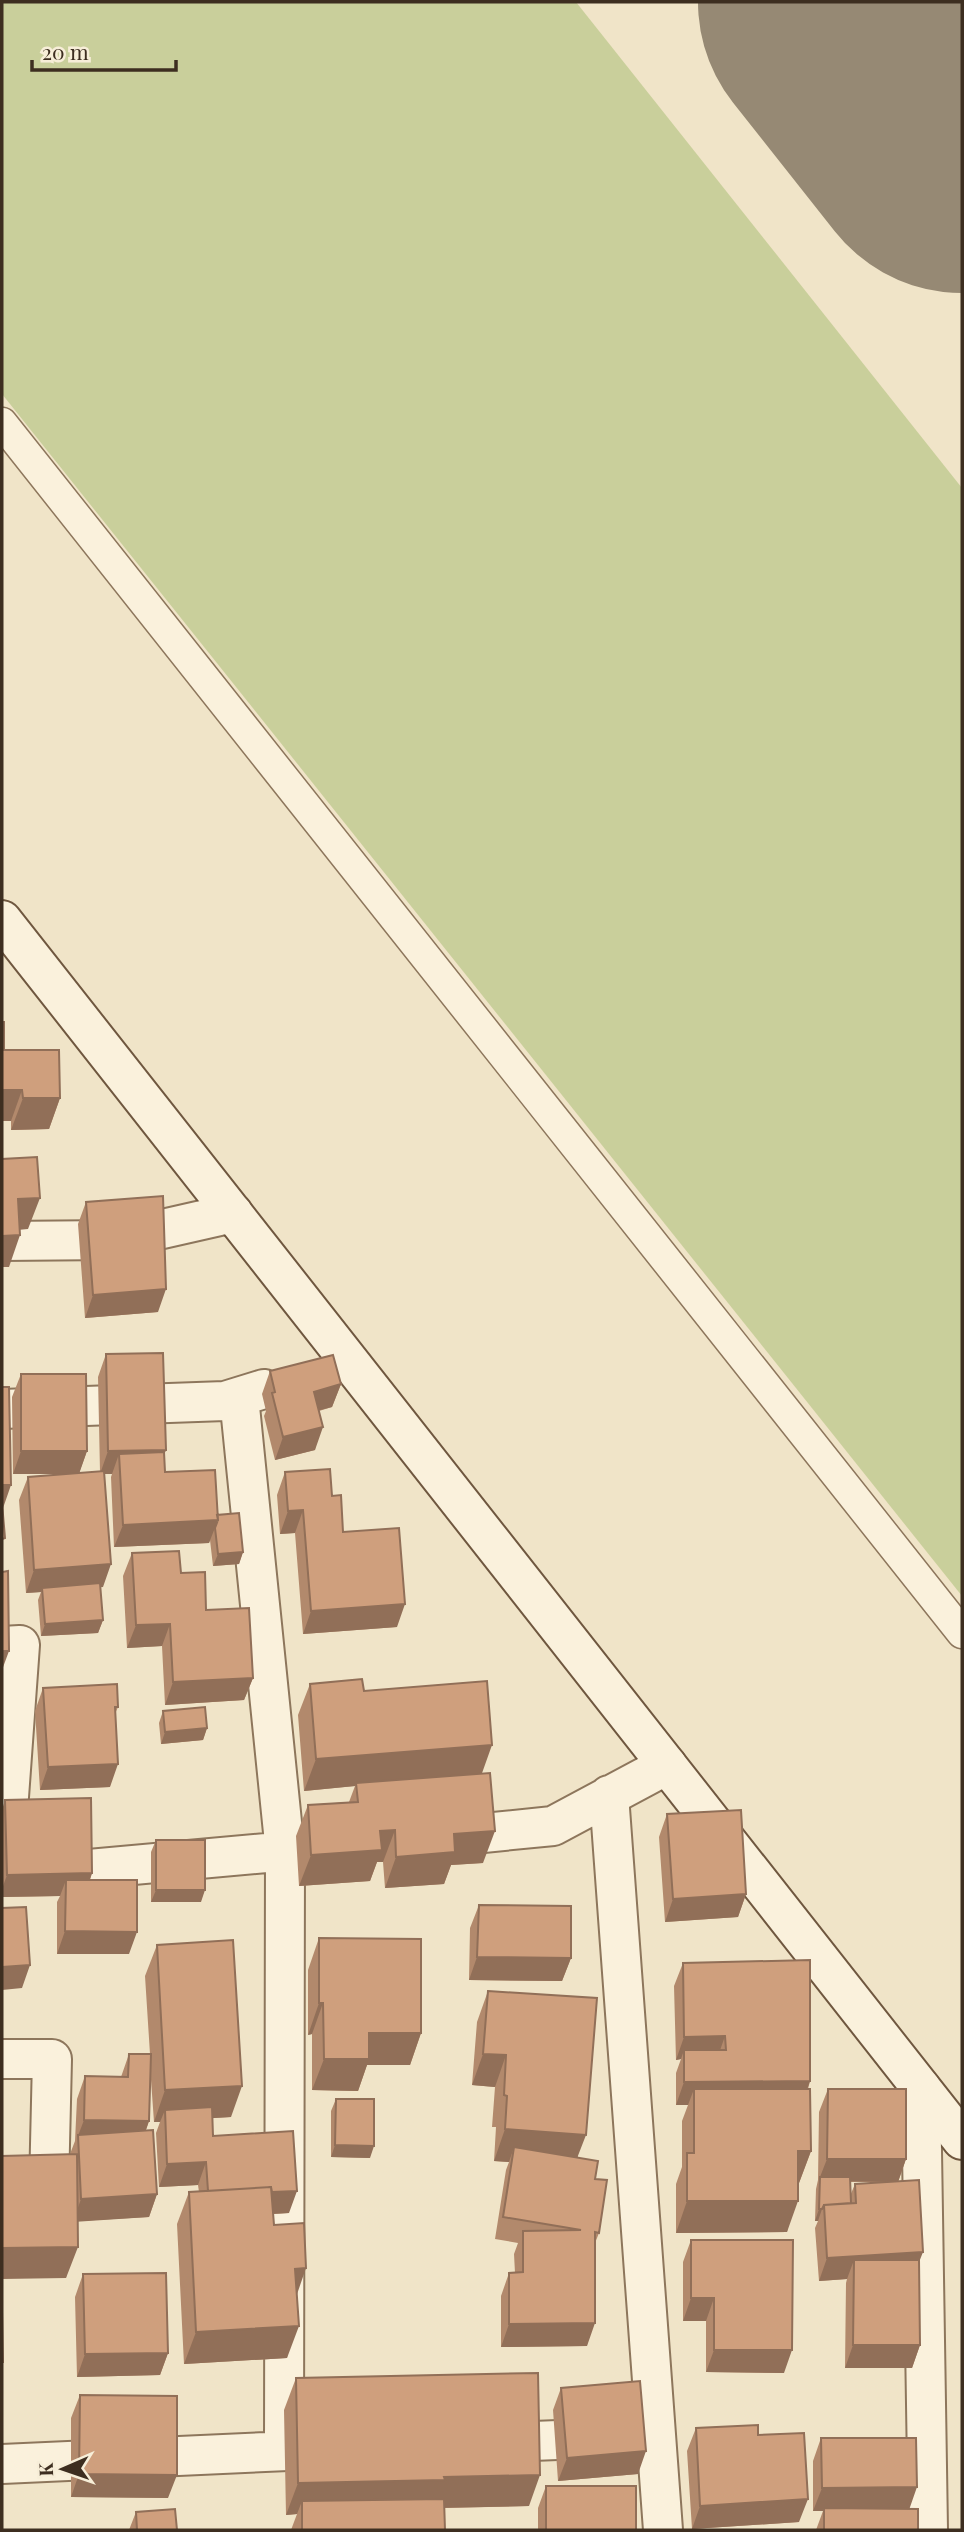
<svg xmlns="http://www.w3.org/2000/svg" width="964" height="2532" font-family="'Playfair Display',serif">
	<style>
		.green { fill: #c9cf9b }
		.lines { fill: none; stroke-linecap: round; stroke-linejoin: round }
		.runway { stroke: #968974; stroke-width: 324 }
		.lane-casing { stroke: #8d765c; stroke-width: 33 }
		.street-casing { stroke: #8d765c; stroke-width: 42 }
		.secondary-casing { stroke: #6f573f; stroke-width: 42 }
		.lane { stroke: #faf1dc; stroke-width: 30 }
		.street { stroke: #faf1dc; stroke-width: 38 }
		.secondary { stroke: #faf1dc; stroke-width: 38 }
		.wall { fill: #b2896c; fill-rule: evenodd }
		.shaded-wall { fill: #916f58 }
		.building { fill: #cf9f7d; stroke: #916f58; stroke-width: 2 }
	</style>
	<rect width="100%" height="100%" fill="#f0e4c8"/>
	<path class="green" d="M2,2H576L962,488V1596L2,394Z"/>
	<g class="lines">
		<path class="runway" d="M860,2L962,131"/>
		<defs>
			<path id="lane" d="M2,423L962,1633"/>
			<path id="street" d="M2,1241L114,1240L233,1213
				M239,1397L285,1852L284,2451
				M2,1409L225,1401L264,1389
				M2,1646L20,1645L5,1852
				M609,1795L663,2530
				M443,1837L553,1826L667,1765
				M2,1868L78,1870L310,1849
				M2,2059H52L48,2230L2,2229
				M921,2088L928,2530
				M486,2443L608,2438
				M2,2464L311,2450"/>
			<path id="secondary" d="M2,920L962,2140"/>
		</defs>
		<use href="#lane" class="lane-casing"/>
		<use href="#street" class="street-casing"/>
		<use href="#secondary" class="secondary-casing"/>
		<use href="#lane" class="lane"/>
		<use href="#street" class="street"/>
		<use href="#secondary" class="secondary"/>
	</g>
	<path class="wall" d="M2,1022L4,1050L60,1098L49,1129L11,1130V1121H2Z
		M86,1202L158,1312L85,1318L78,1224Z
		M106,1354L166,1450L164,1454L165,1472L217,1515L243,1552L239,1564L213,1566L210,1540L209,1543L114,1547L111,1477L112,1474H104L103,1587H100L103,1620L98,1633L41,1636L38,1600L41,1592L26,1593L19,1500L28,1477L75,1474H13L12,1397L21,1374L87,1451L79,1473L100,1472L98,1377Z
		M270,1371L341,1384L332,1407L319,1411L315,1450L275,1460L264,1416L266,1411L262,1394Z
		M285,1472L332,1496L343,1532L397,1627L303,1634L295,1533L280,1534L277,1495Z
		M132,1553L181,1573L253,1678L244,1700L165,1705L162,1646L127,1648L123,1576Z
		M310,1684L364,1691L482,1774L483,1863L451,1865L444,1884L385,1888L383,1862H377L370,1881L299,1886L296,1836L308,1805L349,1802L355,1786L304,1791L298,1715Z
		M43,1688L118,1707L115,1714L110,1787L40,1790L35,1711Z
		M163,1711L207,1728L203,1740L161,1744L159,1723Z
		M5,1800L92,1873L90,1880L129,1954H57V1902L60,1896L2,1897V1810Z
		M667,1814L746,1894L738,1917L665,1922L659,1837Z
		M156,1840L201,1902H151V1852Z
		M479,1905L571,1958L562,1981L469,1980L470,1928Z
		M319,1938L421,2033L410,2065H367L358,2091L312,2090V2034L308,2035V1970Z
		M157,1945L231,2117L213,2118V2136L289,2213L273,2214L274,2225L297,2294L287,2358L184,2364L177,2224L189,2192H199L198,2185L159,2187L156,2133L160,2122H154L150,2066L149,2121L146,2130L157,2194L149,2217L78,2221L66,2278L70,2154L75,2141L77,2099L85,2076L121,2077L129,2054H150L145,1976Z
		M683,1963L810,2081L808,2089L811,2151L799,2183H798L787,2232L676,2233V2184L682,2167V2121L688,2105H676V2073L681,2059L676,2060L674,1986Z
		M488,1991L578,2157L595,2179L599,2233L595,2243L587,2346L501,2347V2296L509,2273H515L514,2254L518,2243L495,2239L506,2170L509,2162L494,2161L496,2127H492L495,2087L472,2085L477,2022Z
		M828,2089L906,2159L898,2182L919,2262L920,2345L912,2368H845L846,2283L847,2279L819,2281L815,2228L818,2221H815L816,2189L818,2180L819,2112ZM850,2182H892L855,2184L850,2196Z
		M336,2099L370,2158L331,2157V2111Z
		M691,2240L784,2373L706,2372V2321H683V2262Z
		M83,2274L168,2353L160,2375L77,2377L75,2297Z
		M296,2378L529,2506L445,2508V2530H291L297,2514L286,2515L284,2410Z
		M561,2388L638,2474L558,2481L553,2410Z
		M80,2395L168,2498L71,2497V2418Z
		M696,2428L758,2435L799,2522L692,2529L687,2451Z
		M821,2438L909,2509L918,2530H816L823,2511H813V2461Z
		M546,2486L636,2530H538V2508Z
		M136,2512L177,2530H129Z"/>
	<path class="shaded-wall" d="M2,1090H22L11,1121H2Z
		M23,1098H60L49,1129L11,1130Z
		M40,1198L28,1229L7,1231L18,1199Z
		M20,1235L9,1267H2V1236Z
		M166,1289L158,1312L85,1318L93,1295Z
		M341,1384L332,1407L305,1414L314,1392Z
		M323,1427L315,1450L275,1460L283,1437Z
		M166,1450L157,1473L119,1454L112,1474H100L108,1451Z
		M21,1451H87L79,1474H13Z
		M2,1485H11L2,1511Z
		M303,1510L295,1533L280,1534L288,1511Z
		M218,1520L209,1543L114,1547L123,1525Z
		M243,1552L239,1564L213,1566L218,1554Z
		M111,1564L103,1587L43,1591L42,1588L41,1592L26,1593L34,1570Z
		M405,1604L397,1627L303,1634L311,1611Z
		M103,1620L98,1633L41,1636L45,1624Z
		M170,1624L162,1646L127,1648L136,1625Z
		M2,1651H9L2,1670Z
		M253,1678L244,1700L165,1705L173,1682Z
		M207,1728L203,1740L161,1744L165,1732Z
		M492,1745L481,1776L356,1783L355,1786L304,1791L316,1759Z
		M118,1764L110,1787L40,1790L48,1767Z
		M395,1830L383,1862H377L370,1881L299,1886L311,1855L380,1831Z
		M495,1831L483,1863L451,1865L444,1884L385,1888L396,1857L454,1834Z
		M92,1873L84,1896L66,1880L60,1896L2,1897V1889L7,1875Z
		M156,1890H205L201,1902H151Z
		M746,1894L738,1917L665,1922L673,1899Z
		M65,1931L137,1932L129,1954H57Z
		M477,1957L571,1958L562,1981L469,1980Z
		M30,1965L22,1988L2,1990V1967Z
		M319,2003H323L312,2034L308,2035Z
		M369,2033H421L410,2065H367L358,2091L312,2090L324,2059Z
		M725,2036L717,2059L684,2050L681,2059L676,2060L684,2037Z
		M483,2054L506,2055L495,2087L472,2085Z
		M810,2081L802,2104L694,2089L688,2105H676L684,2082Z
		M242,2086L231,2117L165,2121V2110L160,2122H154L165,2090Z
		M84,2120L149,2121L141,2144L78,2136Z
		M505,2129L586,2135L574,2166L514,2147L509,2162L494,2161Z
		M335,2145L374,2146L370,2158L331,2157Z
		M798,2151H811L799,2183H787Z
		M827,2159H906L898,2182L820,2181V2177Z
		M206,2162L198,2185L159,2187L167,2164Z
		M297,2191L289,2213L200,2218L208,2195Z
		M157,2194L149,2217L73,2222L81,2199Z
		M687,2201H798L787,2232L676,2233Z
		M819,2209H822L818,2221H815Z
		M78,2247L66,2278L2,2279V2248Z
		M923,2252L914,2275L854,2260L847,2279L819,2281L827,2258Z
		M306,2268L295,2300V2269Z
		M691,2298H714L706,2321H683Z
		M595,2323L587,2346L501,2347L509,2324Z
		M299,2326L287,2358L184,2364L196,2332Z
		M853,2345H920L912,2368H845Z
		M714,2350H792L784,2373L706,2372Z
		M168,2353L160,2375L77,2377L85,2354Z
		M646,2451L638,2474L558,2481L567,2458Z
		M79,2474L177,2475L168,2498L71,2497Z
		M540,2475L529,2506L434,2508L302,2501L297,2514L286,2515L298,2483L444,2477Z
		M917,2487L909,2510L824,2508L823,2511H813L822,2488Z
		M808,2499L799,2522L692,2529L700,2506Z"/>
	<path class="building" d="M2,1022H4V1050H59L60,1098H23L22,1090H2Z
		M37,1157L40,1198L18,1199L20,1235L2,1236V1159Z
		M163,1196L166,1289L93,1295L86,1202Z
		M163,1353L166,1450L108,1451L106,1354Z
		M333,1355L341,1384L314,1392L323,1427L283,1437L272,1393L275,1392L270,1371Z
		M21,1374H86L87,1451H21Z
		M2,1387H9L11,1485H2Z
		M164,1452L165,1472L215,1470L218,1520L123,1525L119,1454Z
		M330,1469L332,1496L341,1495L343,1532L399,1528L405,1604L311,1611L303,1510L288,1511L285,1472Z
		M104,1471L111,1564L34,1570L28,1477Z
		M2,1503L5,1538L2,1539Z
		M239,1513L243,1552L218,1554L215,1528L218,1520L217,1515Z
		M179,1551L181,1573L205,1572L206,1610L249,1608L253,1678L173,1682L170,1624L136,1625L132,1553Z
		M8,1571L9,1651H2V1572Z
		M100,1583L103,1620L45,1624L42,1588Z
		M362,1679L364,1691L487,1681L492,1745L316,1759L310,1684Z
		M117,1684L118,1707H115L118,1764L48,1767L43,1688Z
		M205,1707L207,1728L165,1732L163,1711Z
		M490,1773L495,1831L454,1834L455,1852L396,1857L395,1830L380,1831L382,1850L311,1855L308,1805L358,1802L356,1783Z
		M91,1798L92,1873L7,1875L5,1800Z
		M741,1810L746,1894L673,1899L667,1814Z
		M156,1840H205V1890H156Z
		M66,1880H137V1932L65,1931Z
		M479,1905L571,1906V1958L477,1957Z
		M26,1907L30,1965L2,1967V1908Z
		M319,1938L421,1939V2033H369V2059H324L323,2003H319Z
		M233,1940L242,2086L165,2090L157,1945Z
		M810,1960V2081L684,2082V2050H726L725,2036L684,2037L683,1963Z
		M488,1991L597,1998L586,2135L505,2129L507,2096L504,2095L506,2055L483,2054Z
		M129,2054H151L149,2121L84,2120L85,2076L128,2077Z
		M694,2089H810L811,2151H798V2201H687V2153H694Z
		M828,2089H906V2159H827Z
		M336,2099H374V2146L335,2145Z
		M212,2107L213,2136L293,2131L297,2191L272,2192L271,2187L208,2191L206,2162L167,2164L165,2110Z
		M153,2130L157,2194L81,2199L78,2135Z
		M514,2147L598,2161L595,2179L607,2180L599,2233L595,2232V2323L509,2324V2273L523,2272V2231L581,2230L503,2217Z
		M77,2154L78,2247L2,2248V2156Z
		M820,2177H850L851,2203L824,2205L822,2209H819Z
		M919,2180L923,2252L827,2258L824,2205L856,2203L855,2184Z
		M271,2187L274,2225L304,2223L306,2268L295,2269L299,2326L196,2332L189,2192Z
		M691,2240H793L792,2350H714V2298H691Z
		M854,2260H919L920,2345H853Z
		M166,2273L168,2353L85,2354L83,2274Z
		M2,2312L3,2362H2Z
		M538,2373L540,2475L444,2477L445,2480L298,2483L296,2378Z
		M640,2381L646,2451L567,2458L561,2388Z
		M80,2395L177,2396V2475L79,2474Z
		M758,2425V2435L804,2433L808,2499L700,2506L696,2428Z
		M821,2438H916L917,2487L822,2488Z
		M546,2486H636V2530H546Z
		M444,2499L445,2530H302V2501Z
		M824,2508L918,2509V2530H824Z
		M175,2509L177,2530H137L136,2512Z"/>
	<rect width="964" height="2532" fill="none" stroke="#3d2e20" stroke-width="7"/>
	<g transform="translate(63 2469) rotate(268)" stroke="#f7eed8" stroke-width="5" paint-order="stroke">
	<path d="M0-5L12 26L0 18L-12 26Z" fill="#3d2e20"/>
	<text y="-10" font-size="19" font-weight="bold" text-anchor="middle" fill="#3d2e20">K</text>
	</g>
	<path d="M32 60v10h144v-10" fill="none" stroke="#3d2e20" stroke-width="3.5"/>
	<text x="42" y="60" font-size="21" fill="#3d2e20" stroke="#f7eed8" stroke-width="5" paint-order="stroke">20 m</text>
</svg>
